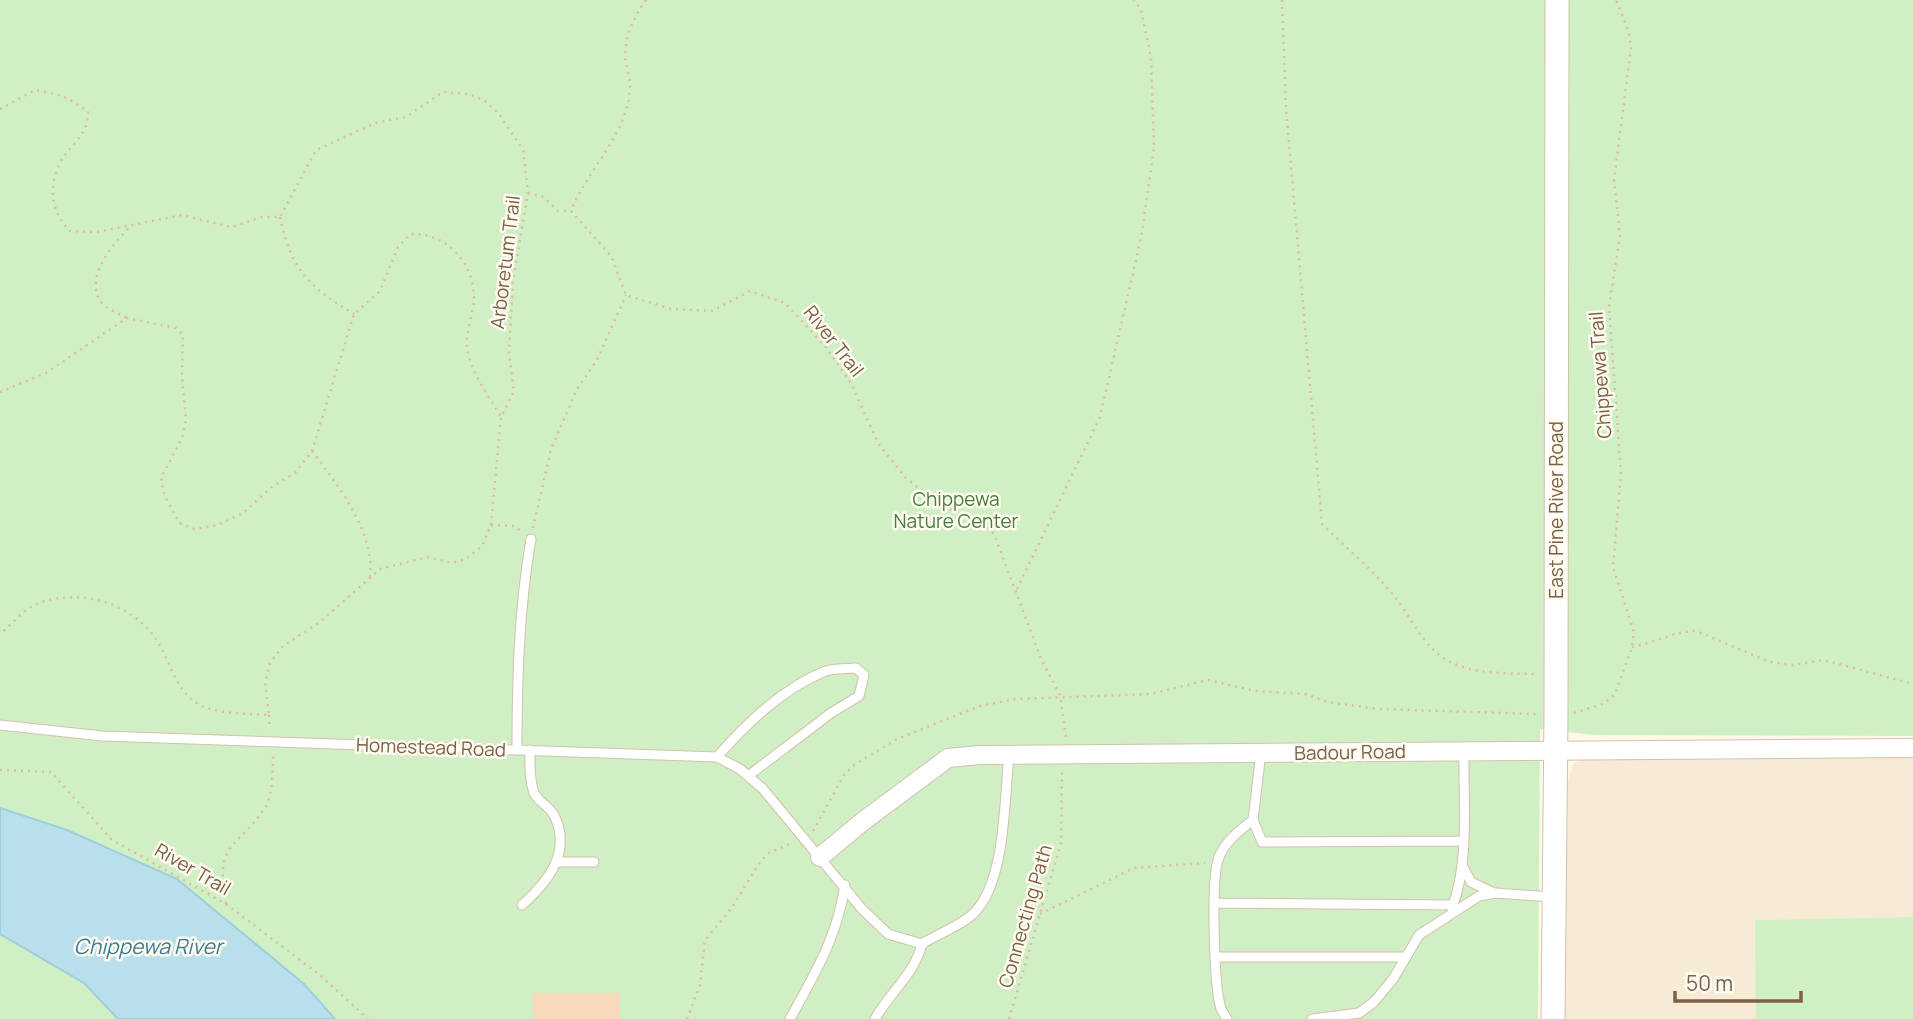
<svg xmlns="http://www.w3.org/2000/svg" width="1913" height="1019" font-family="Manrope,sans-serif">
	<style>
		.residential { fill: #f7ebd5 }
		.green { fill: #d1efc4 }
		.water { fill: #b9dfeb; stroke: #9ecede; stroke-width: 2 }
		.building { fill: #f7d9bc }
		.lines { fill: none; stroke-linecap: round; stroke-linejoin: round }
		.service-casing { stroke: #d3c1ab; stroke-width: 11 }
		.minor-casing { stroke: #d3c1ab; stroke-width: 20 }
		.tertiary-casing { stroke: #d3c1ab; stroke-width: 25 }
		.path { stroke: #ddbd9e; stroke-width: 2.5; stroke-dasharray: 2 5; stroke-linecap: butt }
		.service { stroke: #fff; stroke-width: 9 }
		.minor { stroke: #fff; stroke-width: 18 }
		.tertiary { stroke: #fff; stroke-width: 23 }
		.labels { text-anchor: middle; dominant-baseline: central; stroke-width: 5; stroke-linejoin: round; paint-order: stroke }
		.street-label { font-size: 19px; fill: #7c6048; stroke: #fffbf0 }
		.park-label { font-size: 19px; fill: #487d3c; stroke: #fffbf0 }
		.water-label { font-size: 21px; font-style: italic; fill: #3f7c92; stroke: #fffbf0 }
	</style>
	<rect width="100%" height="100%" fill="#fef8e8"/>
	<path class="residential" d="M1913,756V917L1756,920V1019H1565L1567,787L1573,764L1586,758Z"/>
	<path class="green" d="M0,0H1913V736L1595,735L1540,729L1538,1019H0Z
		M1913,917V1019H1756L1755,920Z"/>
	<path class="water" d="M0,808L67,830L177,879L304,984L335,1019H118L84,983L0,934Z"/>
	<path class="building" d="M533,993H620V1019H533Z"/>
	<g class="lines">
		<defs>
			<path id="service" d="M0,725L102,736L717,757L740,769L763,789L862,909L888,934L922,944C937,934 961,926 974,913C1006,881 1004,800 1009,756
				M517,749C517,678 519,609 531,539
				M717,757C747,723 781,690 823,672C832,668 845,669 856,668L864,675L859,696L831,713L748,776
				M1253,820L1262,842L1462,841
				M558,862H594
				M1462,865L1471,882L1494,893
				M1215,903L1453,905
				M522,905C548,882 571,853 555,817C551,807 538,802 534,793C529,779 530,764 530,750
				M1452,908C1470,861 1463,801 1464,750
				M1217,957H1405
				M790,1019C815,973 837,938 845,885
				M875,1019C890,992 914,975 922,944
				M1227,1019C1224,1014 1221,1011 1220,1005C1214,980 1211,883 1218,860C1223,843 1240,830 1253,820L1261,752
				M1312,1019L1359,1013L1374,1002L1393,979L1419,935L1479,896L1496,893L1552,897"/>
			<path id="minor" d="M820,857L862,822L948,758L980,755L1913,748"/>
			<path id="tertiary" d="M1553,1019L1556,714L1557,0"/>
		</defs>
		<use href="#service" class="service-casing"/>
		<use href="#minor" class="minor-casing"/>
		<use href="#tertiary" class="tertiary-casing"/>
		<path class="path" d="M646,0C634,17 626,33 625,54C625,65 630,75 630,86C629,134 587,169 571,211L611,256L626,295L671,309L712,311L750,291L785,303L825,346L851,383L878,443L905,477L942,507L974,517L994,534L1042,661L1060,695L1066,737
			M1282,0L1286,108L1322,524C1347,549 1376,572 1398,601C1413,621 1423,645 1445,659C1471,675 1506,673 1535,674
			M0,109L35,90L63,96L88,111C89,145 52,149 53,193C53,208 60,221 70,231L97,232L182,215L231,227L262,217H280L316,150L378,122L406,117L443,92L468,94L484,100L499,114L523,150L528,193L513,280L509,354L514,391L501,417L491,525L482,546L466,559L452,563L427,557L380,569L320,622L283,646L270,663L265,683L269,715C247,713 214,715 195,702C172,685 170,657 153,635C127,601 76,588 37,604C24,609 11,625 0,634
			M528,193L544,197L558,211H571
			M280,217C291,270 309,287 354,314
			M126,318C120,314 112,311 106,307C78,283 114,242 132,225
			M0,392L46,373L127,318L176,328L183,335L182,376L186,420L182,438L161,478L164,494L179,523L194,529L218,525L243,513L273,486L295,473L312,451L354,314L380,291L398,247L410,234C446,232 475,263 474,300C473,315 465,334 467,348C471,373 489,396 501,417
			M312,451C337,484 376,533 370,578
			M491,525L514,526L521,531
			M533,528L551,449L577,389L597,360L626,295
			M1017,589L1100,417L1141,238L1154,148L1151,57L1141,10L1134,0
			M1632,647C1654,643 1674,631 1696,631L1770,662L1793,665L1824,660L1913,684
			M1574,713L1605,703L1615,694L1632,647L1634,632L1613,567L1621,474L1609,307L1620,235L1614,180L1631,48L1629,32L1616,0
			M269,715L270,729
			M0,770L51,772L112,840L226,904L320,975L368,1019
			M813,831L844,775L854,765L897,739L980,706L1016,699L1150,694L1208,680L1256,691L1305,694L1328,702L1378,709L1536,714
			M226,904C214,840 237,851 266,806C273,795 273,767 273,753
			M1040,914L1134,868L1205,863
			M687,1019L700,985L705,940L731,909L760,862L769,853L792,843
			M1009,1019L1061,843L1062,771"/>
		<use href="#service" class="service"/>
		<use href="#minor" class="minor"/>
		<use href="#tertiary" class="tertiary"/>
	</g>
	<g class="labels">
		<g class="street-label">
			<text transform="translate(505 262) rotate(-83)">Arboretum Trail</text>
			<text transform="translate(834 341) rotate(52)">River Trail</text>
			<text transform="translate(1600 375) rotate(-94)">Chippewa Trail</text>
			<text transform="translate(1556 510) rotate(-90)">East Pine River Road</text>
			<text transform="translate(431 747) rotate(2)">Homestead Road</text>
			<text transform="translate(1350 752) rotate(-1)">Badour Road</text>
			<text transform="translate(193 869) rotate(30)">River Trail</text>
			<text transform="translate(1025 916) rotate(-74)">Connecting Path</text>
		</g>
		<g class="park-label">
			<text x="956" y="499">Chippewa<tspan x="956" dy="22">Nature Center</tspan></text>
		</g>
		<g class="water-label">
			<text x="148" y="946">Chippewa River</text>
		</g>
	</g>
	<path d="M1675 991v10h126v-10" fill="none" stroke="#7c6048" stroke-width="3.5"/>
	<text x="1686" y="991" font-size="21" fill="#7c6048" stroke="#fffbf0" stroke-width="5" paint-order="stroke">50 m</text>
</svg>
